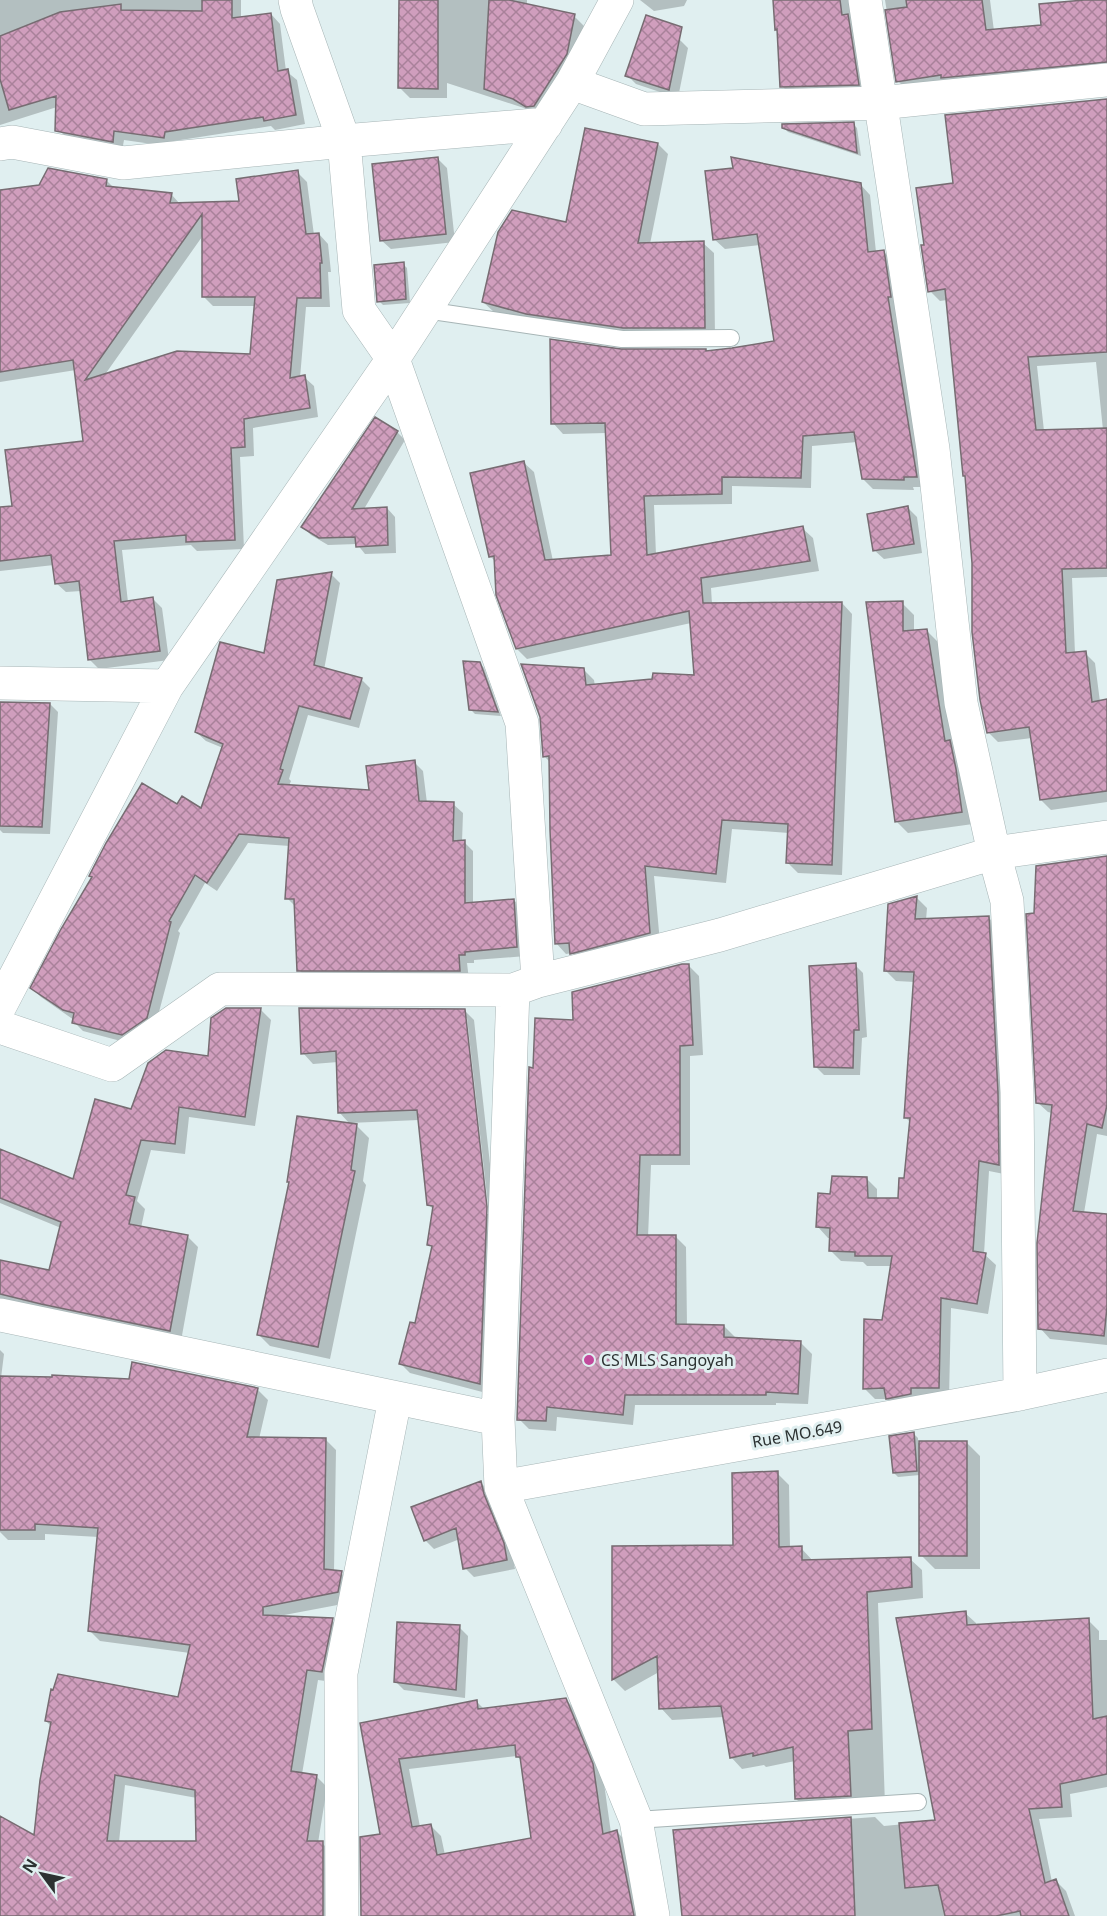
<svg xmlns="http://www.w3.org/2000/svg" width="1107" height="1916" font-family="'Noto Sans',sans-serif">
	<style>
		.shadow { fill: #0003; fill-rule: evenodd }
		.building { fill: url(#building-cross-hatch); stroke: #776c72; stroke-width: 1.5; fill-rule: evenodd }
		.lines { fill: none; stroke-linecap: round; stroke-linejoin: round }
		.service-casing { stroke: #a7b5b6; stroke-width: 18 }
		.minor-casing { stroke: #a7b5b6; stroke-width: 34 }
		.service { stroke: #fff; stroke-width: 16 }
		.minor { stroke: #fff; stroke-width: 33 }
		.poi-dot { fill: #c2499c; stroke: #e0eff0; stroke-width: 2 }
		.labels { text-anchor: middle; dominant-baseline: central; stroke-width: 6; stroke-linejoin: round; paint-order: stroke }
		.poi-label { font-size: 16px; fill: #2c3232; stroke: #e0eff0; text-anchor: start }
		.street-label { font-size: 16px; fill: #2c3232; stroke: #e0eff0 }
	</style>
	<defs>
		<pattern id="building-cross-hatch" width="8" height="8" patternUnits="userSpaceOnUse" patternTransform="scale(1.5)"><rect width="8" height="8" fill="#d09ebd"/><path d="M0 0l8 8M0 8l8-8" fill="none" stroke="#a9819a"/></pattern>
	</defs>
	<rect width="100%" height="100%" fill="#e0eff0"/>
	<path class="shadow" d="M0,0H241V18L271,14L280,24L286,71L297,80L305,124L275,130L271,126L174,141L173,147L124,140L122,151L78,142L72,136L66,137L57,128V107L0,125Z
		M400,0H527V5L574,16L584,26L574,67L537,116L524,108L447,83V98H410L400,88Z
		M640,0H687L684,6L654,11Z
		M774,0H860L868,94L792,96L782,86L779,31L776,29Z
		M885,0H990L994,31L1042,26L1100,0H1107V72L908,91L898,81Z
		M679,39L688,48L678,98L636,84L627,75Z
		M1107,100V577L1072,578L1075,654L1085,653L1095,663L1100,702L1107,701V802L1051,810L1041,800L1032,738L998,742L988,732L966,477L947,300L940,301L930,291L925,246L954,184ZM1096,362L1103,430L1044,431L1037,366Z
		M853,124L857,128L861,156L788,132L784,128Z
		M658,144L668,154L650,244L703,243L714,253L715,338H634L494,312L483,302Z
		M438,159L447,168L455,242L391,249L381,240Z
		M297,172L307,182L314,235L319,234L328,244L331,272H328L330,307H306L300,378L304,377L314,386L318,417L253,428L254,456L240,457L244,549L197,551L191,545L122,550L128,602L153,599L162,608L169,660L99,669L90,660L81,591L66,592L56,583L54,565L0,571V509L14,507L85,442L76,370L0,382V191L106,180L114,188L171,194L180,204L241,203ZM204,234V297L213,306H256L251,356L104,376Z
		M860,184L870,195L876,252L883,251L894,262L927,487H913L914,490L873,489L863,479L857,442L812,446L811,488L732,486V504L654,505L656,555L802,528L813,538L819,571L711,588L712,604L842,603L852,614L842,875L798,873L787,862L789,833L732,829L726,883L654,876L660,943L582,963L572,953L566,954L556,943L551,763L544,756L541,717L584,670L594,680L595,686L695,677L691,623L527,659L517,649L495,561L490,556L523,462L534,472L553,561L612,557L607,433L563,434L553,423L621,351L707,352L775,342L760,245L725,249L714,239Z
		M403,264L407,268L410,303L383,305L379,301Z
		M397,432L405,440L364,509L387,508L395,517L396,553L365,554L357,544L328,545L311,535L303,527Z
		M908,508L917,517L922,553L884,559L874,550Z
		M331,574L340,583L324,670L361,679L370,688L359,728L308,715L289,779L291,781L289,786L371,792L414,762L423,771L427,803L453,804L463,813L462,842H464L473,851V903L514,900L523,910L526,956L474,960V963H467L469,980L308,979L299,970L296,907L287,898L290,846L248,843L217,891L205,883L178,931L180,933L155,1027L132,1044L83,1031L74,1022V1020L41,997L32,988L177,806L201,810L223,748L206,741L196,732L265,655Z
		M902,603L914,615V632L927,631L939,643L973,824L908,833L896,821Z
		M480,663L484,668L501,716L475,714L471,710Z
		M0,703L50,704L58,712L50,834L3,833L0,830Z
		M1107,857V1136L1097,1134L1084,1213L1107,1216V1345L1050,1339L1040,1328L1052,1113L1048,1112L1037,1102L1035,915Z
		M916,897L927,908L926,920L988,917L999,928L1009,1175L989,1171L984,1254L996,1265L988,1314L951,1308L949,1398L898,1409L887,1399H875L864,1388L883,1321L892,1266H867L863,1262L841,1261L830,1250L831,1238H828L818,1227L832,1195L866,1178L877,1189V1199L899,1200L905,1180L911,1123L905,1117L915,982L896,981L885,970Z
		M688,965L699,976L703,1055L690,1056V1165H651L648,1237L675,1236L686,1247L687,1326H724L735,1337V1339L801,1343L812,1354L808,1404L776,1403V1405H635L633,1425L557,1417L556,1431L529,1429L518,1418L534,1069L575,1021Z
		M855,965L863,973L867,1037L862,1038L860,1075H824L816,1067Z
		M260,1009L271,1020L255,1126L189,1117L185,1154L151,1150L137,1201L145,1209L141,1228L188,1237L198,1247L181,1341L0,1301V1261L50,1272L61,1228L0,1203V1150L74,1181L132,1111L209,1057Z
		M464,1010L474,1020L496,1218L490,1394L410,1373L400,1363L416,1325L433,1248L429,1244L434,1210L429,1205L419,1120L349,1123L339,1112L338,1062L313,1064L303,1053ZM464,1018H467L489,1214H486Z
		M298,1117L357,1126L369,1138L363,1181L366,1185L330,1359L270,1346L258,1334L290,1183Z
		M0,1350L4,1354L1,1378L257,1389L268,1400L259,1439H325L336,1450L334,1572L341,1573L352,1583L348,1603L279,1616L332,1620L343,1631L333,1682L318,1680L302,1774L316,1776L327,1787L318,1843H322L333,1854V1916H0V1818L35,1837L51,1726L46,1721L180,1699L190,1653L100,1641L89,1630L99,1537L45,1534V1540H8L0,1532ZM125,1785L197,1798V1842H119Z
		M914,1434L918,1438V1443L966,1442L980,1456V1569H935L921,1555L920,1475L898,1477L894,1473Z
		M777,1473L789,1485L790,1548H801L813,1561L910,1559L922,1570L923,1598L878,1603L885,1805L808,1810L796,1799L795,1761L766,1767L764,1765L742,1769L731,1757L724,1717L672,1720L661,1708L659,1672L625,1691L614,1680V1547H735Z
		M480,1482L489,1491L512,1554L515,1569L474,1577L465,1568L460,1539L434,1549L425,1540Z
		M965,1613L976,1623V1626L1088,1620L1099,1631V1640H1107V1787L1070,1794L1072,1817L1039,1819L1052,1882L1056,1881L1066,1891L1075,1916H684L675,1831L875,1817L884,1826L937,1821Z
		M459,1627L468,1636L465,1698L404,1690L395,1681Z
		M566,1700L577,1711L603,1776L611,1833L617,1832L628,1843L642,1916H362L382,1835L362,1724L476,1701L485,1710ZM517,1756L522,1761L533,1839L445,1855L441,1836L430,1825L420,1827L409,1769Z"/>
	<path class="building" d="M202,0H232V18L271,13L278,71L288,69L296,115L264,121L263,117L165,132L164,138L114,131L113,142L55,131L56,96L9,110L0,79V36L60,12L121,4V10L202,11Z
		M399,0H438V89L398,88Z
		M489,0H509L575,14L567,54L534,106L526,107L513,99L484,89Z
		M773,0H840L842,15L848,14L859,85L780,87L777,29L775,30Z
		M906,0H982L986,30L1041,25L1039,4L1084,0H1107V62L941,78V75L896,82L885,10L907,7Z
		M646,15L682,27L669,90L625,76Z
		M1107,99V352L1028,357L1036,430L1107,428V568L1062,569L1066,653L1086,651L1092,702L1107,699V791L1040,800L1029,727L987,733L980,700L972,632V563L965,476H963L945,289L928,292L921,245H924L916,188L953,183L945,115Z
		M854,122L857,153L782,128V124Z
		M585,128L658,143L638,243L704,241L705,328H623L526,314L482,302L498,232L512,210L566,222Z
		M438,157L446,234L380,241L372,164Z
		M731,157L861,183L868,252L884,250L891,297H888L917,477H904V480L862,479L854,432L803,436L801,478L722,477V494L644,496L647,555L803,526L810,561L701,578L703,603L842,602L832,865L786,863L788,824L722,820L716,874L645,866L650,933L570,954L569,943L555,944L550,830L549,756L543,757L540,717L521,664L584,668L586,685L652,679L653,673L694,675L689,611L516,649L496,595L494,556L489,557L470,473L524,461L545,560L611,555L605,423L551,424L550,339L621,349H706V351L732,348L774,341L757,234L713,240L705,171L733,168Z
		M48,168L107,179L106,186L172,193L170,203L239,201L236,179L298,170L306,234L319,233L322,263H320L321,298H297L290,378L305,375L310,408L244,419L245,447L231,448L235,540L186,542V535L114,541L121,602L153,597L160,651L88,660L79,581L55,584L51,555L0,561V507L12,506L5,450L83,441L73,360L0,372V190L39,185ZM202,214V297H255L250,354L177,351L85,380Z
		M404,262L406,299L377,302L374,265Z
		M375,417L398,431L352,509L387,507L388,545L356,547L355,537L319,538L301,527Z
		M908,506L914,544L873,551L867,514Z
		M332,572L314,665L362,678L350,719L299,706L280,769L283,770L278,784L369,790L366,766L415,760L419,801L454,802L453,841L465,840V903L514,899L517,947L465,952V955H459L460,971H297L294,899H285L289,838L239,834L207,883L195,875L169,921L171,922L147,1018L122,1035L72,1023L74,1013L63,1010L30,988L61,929L92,877L89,876L106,843L142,783L177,804L182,796L201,808L223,744L195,732L220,642L264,653L277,580Z
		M903,601V631L927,629L945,741L950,740L956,769L962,812L895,822L866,602Z
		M463,661L480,662L498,712L469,710Z
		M0,702L50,703L42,827L0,826Z
		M1107,856V1105L1102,1128L1087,1124L1073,1211L1107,1214V1307L1104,1336L1038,1329L1037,1243L1052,1105L1036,1103L1026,914L1034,913L1036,866Z
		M917,896L915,919L989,916L998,1093L999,1165L979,1161L973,1251L986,1253L977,1304L941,1298L939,1388H911V1394L886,1399L884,1388L863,1389L864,1319L882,1320L892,1256H855V1252L829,1251L830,1228L816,1227L818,1193L830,1194L832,1176L867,1177L868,1198H898L899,1178H904L910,1118H904L914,972L884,971L888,904Z
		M856,963L859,1030H854L853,1068L814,1067L809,966Z
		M682,964H689L693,1045L680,1046V1155H640L637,1235H676V1324L724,1325V1337L801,1341L798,1394L766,1392V1395H625L623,1415L547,1407L546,1421L517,1420L529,1067L533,1068L535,1018L573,1020L572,992Z
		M226,1008H261L245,1117L179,1107L175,1144L141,1140L126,1195L135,1197L129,1224L188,1235L170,1331L41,1304L0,1294V1260L49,1270L61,1222L0,1198V1149L73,1179L95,1099L131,1109L148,1063L166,1050L208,1056L211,1018Z
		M299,1008L465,1009L487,1207L480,1384L399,1364L410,1322L415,1323L432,1246L427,1245L433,1206L427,1205L417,1110L338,1113L336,1051L301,1054Z
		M297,1116L357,1124L351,1170L355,1171L318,1347L257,1335L289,1182H287Z
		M132,1362L258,1388L247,1437L326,1438L324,1569L342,1571L338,1592L263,1607V1615L333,1618L322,1672L307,1670L291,1771L317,1775L307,1841H323V1916H0V1816L34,1835L40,1780L51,1722L45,1721L51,1689L53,1690L58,1674L178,1697L190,1645L88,1631L98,1528L35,1524V1530H0V1376L52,1377V1375L129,1379ZM115,1775L195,1790L196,1841H107Z
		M914,1432L917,1471L893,1473L889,1436Z
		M919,1441H967V1556H919Z
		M778,1471L779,1547L802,1546V1560L911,1557L912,1587L867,1592L872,1729L848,1731L851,1796L795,1799L793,1747L753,1756V1753L730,1758L721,1706L659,1709L657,1656L612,1680V1546L733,1545L732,1473Z
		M481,1481L484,1494L504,1543L507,1560L463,1569L456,1528L424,1541L411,1507Z
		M966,1611L967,1625L1089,1618L1093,1719L1107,1716V1774L1060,1784L1062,1807L1029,1809L1045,1883L1056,1879L1069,1916H1021L1020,1911L996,1916H945L938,1885L905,1888L899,1823L935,1820L896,1618Z
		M397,1622L460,1625L456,1690L394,1682Z
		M566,1698L593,1764L603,1834L617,1830L634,1916H361L360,1837L380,1834L360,1723L477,1700L478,1709ZM515,1745L516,1757H520L531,1838L437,1855L431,1824L412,1827L399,1759Z
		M851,1817L855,1916H682L673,1830Z"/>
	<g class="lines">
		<defs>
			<path id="service" d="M425,310L622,339L731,338
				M636,1820L918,1802"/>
			<path id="minor" d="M295,0L297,9L344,141L359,310L393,359L522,723L538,981
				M865,0L933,449L961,703L994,853L1007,901L1017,1092L1020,1394
				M572,83L644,109L880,103L1107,80
				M0,144L12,142L123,163L344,141L546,124
				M0,683L167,686
				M513,990L498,1419L501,1487L1020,1394L1107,1375
				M0,1006L167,686L393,359L572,83L617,0
				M0,1027L112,1065L220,989L513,990L538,981L720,935L994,853L1107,837
				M0,1315L498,1419
				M501,1487L636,1820L653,1916
				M342,1916L341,1673L395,1399"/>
		</defs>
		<use href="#service" class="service-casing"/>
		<use href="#minor" class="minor-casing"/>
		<use href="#service" class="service"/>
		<use href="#minor" class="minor"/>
	</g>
	<circle class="poi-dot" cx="589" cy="1360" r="6"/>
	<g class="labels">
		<g class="poi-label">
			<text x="601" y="1360">CS MLS Sangoyah</text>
		</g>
		<g class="street-label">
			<text transform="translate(797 1434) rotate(-10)">Rue MO.649</text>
		</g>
	</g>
	<g transform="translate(42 1874) rotate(303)" stroke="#e0eff0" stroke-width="4.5" paint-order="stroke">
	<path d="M0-4.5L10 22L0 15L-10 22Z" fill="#2c3232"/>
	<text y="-9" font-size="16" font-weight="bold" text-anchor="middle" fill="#2c3232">N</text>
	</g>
</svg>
